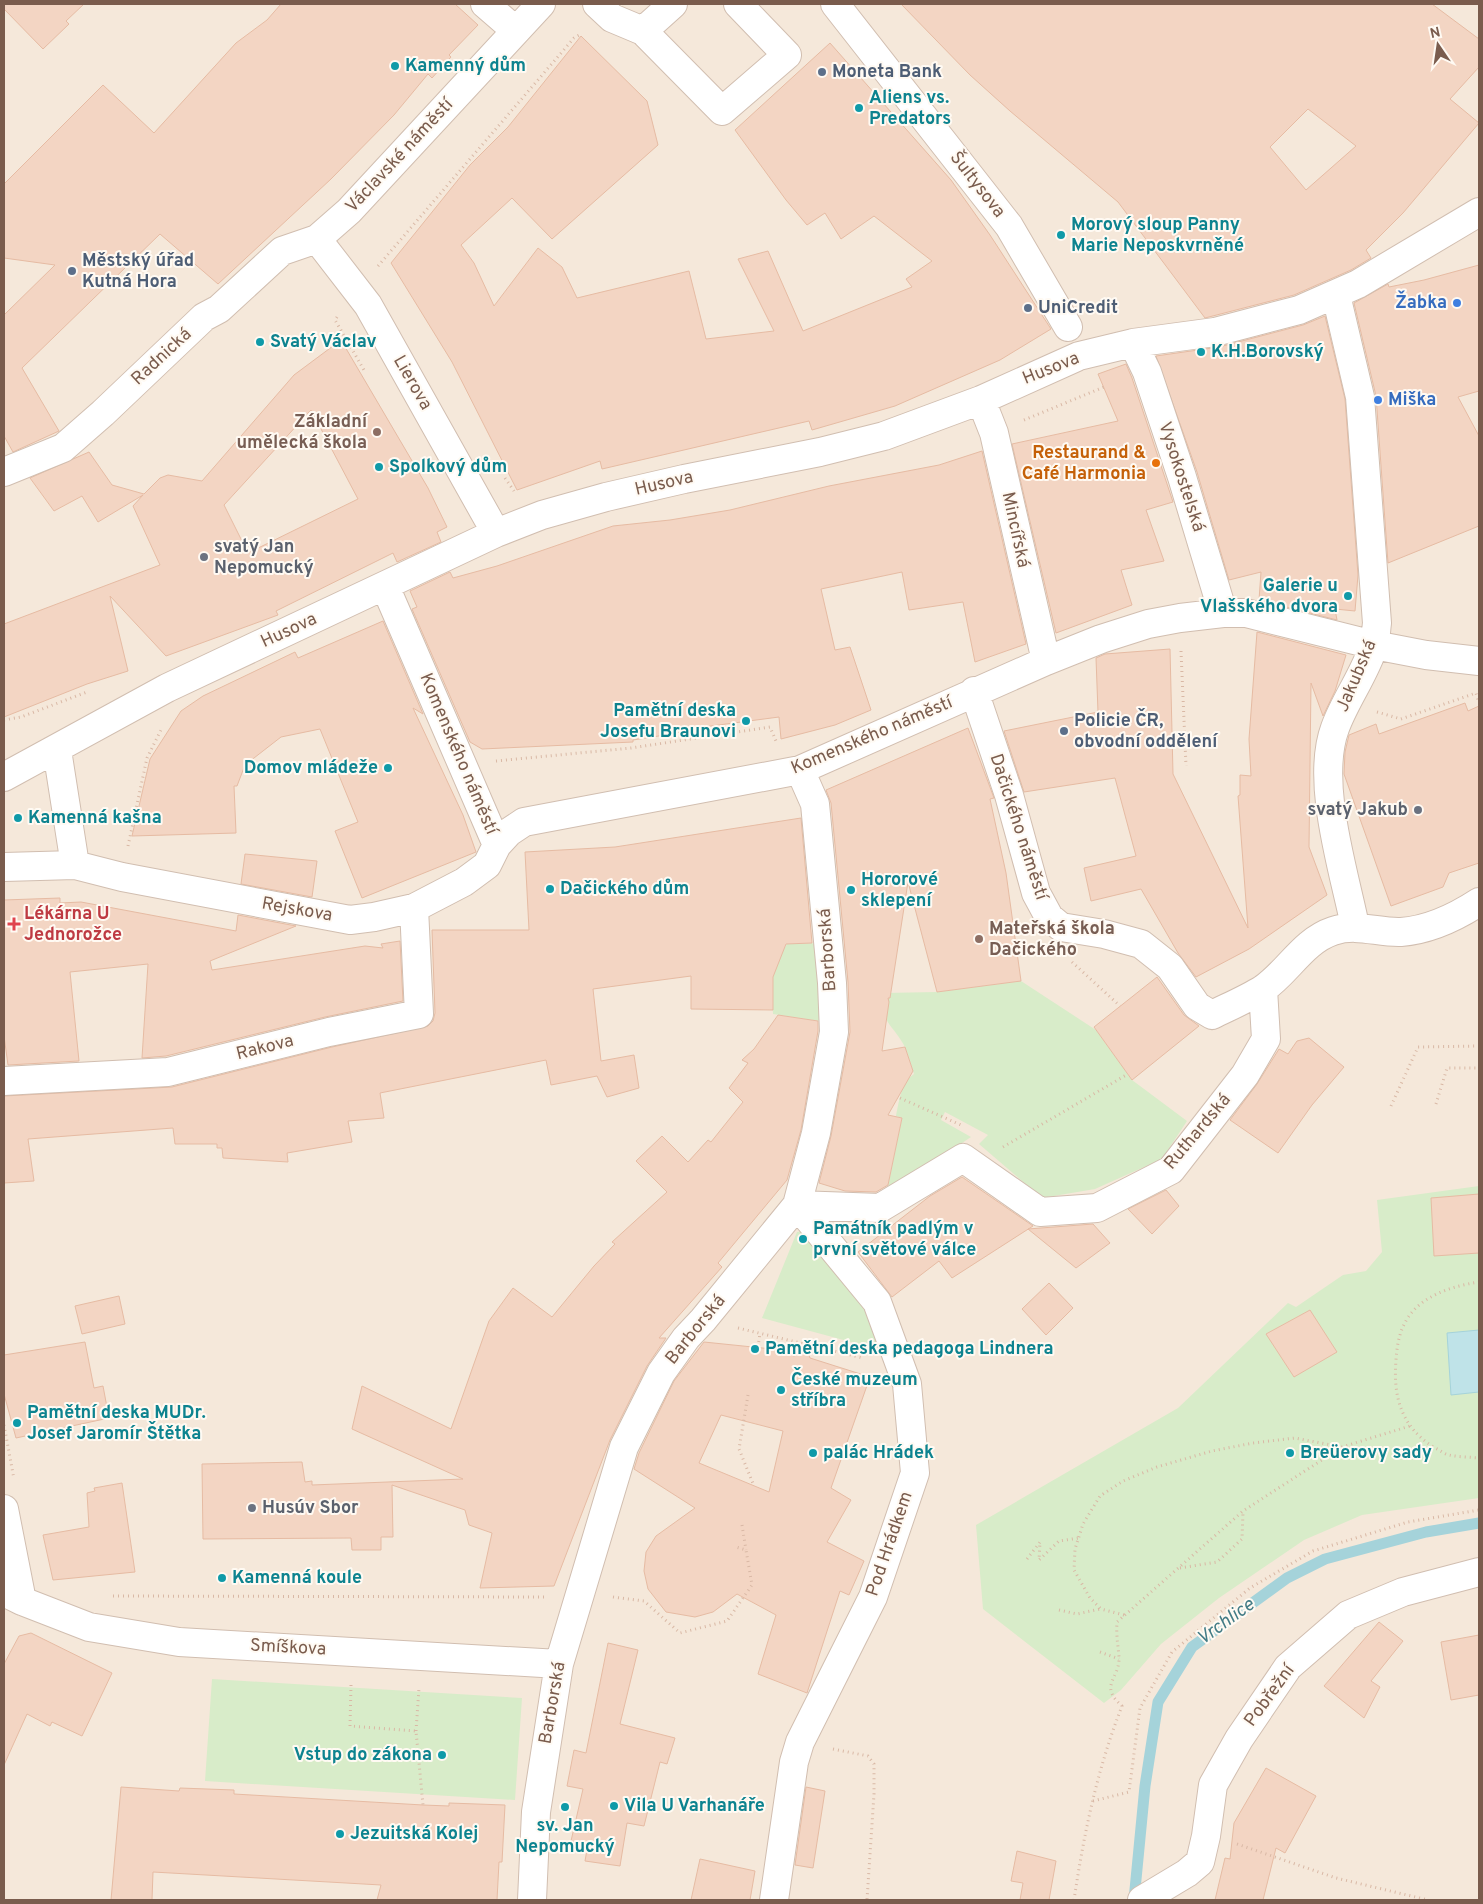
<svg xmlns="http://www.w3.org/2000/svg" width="1483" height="1904" font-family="Overpass,sans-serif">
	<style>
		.residential { fill: #f5e8da }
		.green { fill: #d8ecc9 }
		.water { fill: #bfe3e8; stroke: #a5d3da }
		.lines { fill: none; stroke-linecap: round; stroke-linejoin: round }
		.stream { stroke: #a5d3da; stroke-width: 11 }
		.building { fill: #f3d5c3; stroke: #e6bba3; fill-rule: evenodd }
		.minor-casing { stroke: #d1beb0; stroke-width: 30 }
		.path { stroke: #d9b8a5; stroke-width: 3; stroke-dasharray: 1 4; stroke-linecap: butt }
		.minor { stroke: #fff; stroke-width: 28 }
		.culture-dot { fill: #0f9aa8; stroke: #fffaf3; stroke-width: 2 }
		.service-dot { fill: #5c6f8a; stroke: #fffaf3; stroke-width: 2 }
		.shop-dot { fill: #3f7fe0; stroke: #fffaf3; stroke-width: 2 }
		.education-dot { fill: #8d6e63; stroke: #fffaf3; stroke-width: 2 }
		.food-dot { fill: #e8710a; stroke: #fffaf3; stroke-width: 2 }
		.worship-dot { fill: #6b7280; stroke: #fffaf3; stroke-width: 2 }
		.health-dot { fill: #e0444e; stroke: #fffaf3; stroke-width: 2 }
		.labels { text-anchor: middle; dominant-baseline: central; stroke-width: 4; stroke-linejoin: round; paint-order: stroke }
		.culture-label { font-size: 18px; font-weight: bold; fill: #0d838f; stroke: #fffaf3; text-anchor: start }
		.service-label { font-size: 18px; font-weight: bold; fill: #4e5e75; stroke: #fffaf3; text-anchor: start }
		.street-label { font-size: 18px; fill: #7a5c4d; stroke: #fffaf3 }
		.shop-label { font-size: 18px; font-weight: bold; fill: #366cbe; stroke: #fffaf3; text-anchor: end }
		.education-label { font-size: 18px; font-weight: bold; fill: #785e54; stroke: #fffaf3; text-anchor: end }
		.food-label { font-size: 18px; font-weight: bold; fill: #c56008; stroke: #fffaf3; text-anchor: end }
		.worship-label { font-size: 18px; font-weight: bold; fill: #5b616d; stroke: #fffaf3; text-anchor: start }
		.health-label { font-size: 18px; font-weight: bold; fill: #be3a42; stroke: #fffaf3; text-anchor: start }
		.water-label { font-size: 19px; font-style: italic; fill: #437c86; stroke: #fffaf3 }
	</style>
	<rect width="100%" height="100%" fill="#fdf6ec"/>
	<path class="residential" d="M4,4H1479V1900H4Z"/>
	<path class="green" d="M818,943L819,1021L773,1014L770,944L784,949L787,944Z
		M1021,981L1096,1030L1132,1080L1187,1121L1162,1159L1095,1189L1042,1198L979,1144L988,1135L945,1112L941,1120L971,1137L893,1189L888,1186L902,1118L896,1116C899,1102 901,1082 914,1074C911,1066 909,1056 905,1047C891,1021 883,1028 883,993L937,992Z
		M1479,1186V1498L1362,1515L1304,1540L1219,1598L1161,1644L1121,1690L1104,1703L983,1609L976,1525L1178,1408L1288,1303L1296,1307L1343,1275L1366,1271L1382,1252L1377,1200Z
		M811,1230L870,1303L888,1352L762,1318L797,1232Z
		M212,1679L522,1698L515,1800L205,1781Z"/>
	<path class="water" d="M1479,1330V1392L1451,1395L1447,1333Z"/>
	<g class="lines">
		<path class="stream" d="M1134,1900L1145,1786L1158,1702L1192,1647L1287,1578L1325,1559L1426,1532L1479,1523"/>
	</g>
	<path class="building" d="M4,4H84L66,21L69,24L43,49L4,9Z
		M281,4H455L478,25L449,55L451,57L432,78L428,74L394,115L331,179L218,284L160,234L22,368L59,431L13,452L4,436V315L55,265L4,258V184L103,85L154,133L236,43L267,20Z
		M901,4H1432L1479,39V67L1450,99L1479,123L1403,213L1366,250L1371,258L1351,270L1294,295L1205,318L1118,202L1010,111L970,75ZM1308,109L1356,146L1306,190L1270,147Z
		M581,36L647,101L658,145L552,239L512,198L461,245L474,263L494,306L538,248L562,267L577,298L689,271L706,339L774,331L738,259L768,251L803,331L912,287L906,279L932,261L874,216L841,239L825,213L807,225L786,200L735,130L830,43L951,180L990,235L1051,329L1000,360L895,406L812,430L809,421L602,469L600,461L517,490L452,362L391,263L470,165L508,127Z
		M1479,265V391L1458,397L1479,436V526L1388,563L1376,396L1354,303L1388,284L1389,287L1424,280Z
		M1325,316L1345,399L1358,575L1355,611L1335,609L1337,620L1259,600L1261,572L1229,580L1197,472L1156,356L1219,347L1303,325Z
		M341,340L428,488L447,527L437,532L441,542L397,562L393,553L276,611L278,615L166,656L110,596L128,671L87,684L4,717V624L160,565L133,506L143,495L98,522L82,496L54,511L30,478L89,452L112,485L144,494L160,478L168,475L202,481L294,375ZM311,410L358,499L248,553L224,505Z
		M1126,364L1132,378L1173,502L1146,510L1164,561L1121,570L1132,605L1056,633L1012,444L1118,421L1098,374Z
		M982,451L1026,644L975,662L963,602L909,610L902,572L821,589L835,650L850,647L871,710L835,725L781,739L779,717L681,730L678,733L633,740V742L482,749L470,742L412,609L417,607L410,591L450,572L453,578L497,566L613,526L670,520L730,510L829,486L939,465Z
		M383,621L423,714L413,708L463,815L476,852L362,898L335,831L358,822L320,729L281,737L245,765L237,786H234L236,833L132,836L150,759L181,711L203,696L295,652L298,658Z
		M1257,632L1346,655L1335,691L1323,716L1311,683L1309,847L1327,895L1249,949L1196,977L1178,953L1141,889L1091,901L1084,868L1136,856L1115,778L1024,792L1004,731L1098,712L1096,658L1105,654L1170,649L1173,774L1248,928L1238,796L1240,795V775L1251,776L1249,739Z
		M1465,703L1468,711L1479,706V863L1449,873L1443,887L1391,906L1344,774L1345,752L1349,735L1376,724L1379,734Z
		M968,728L994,798L990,799L1006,873L1021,981L937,992L908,882L890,998H888L889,1002L882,1051L905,1047L913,1071L888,1115L902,1118L888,1185L876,1192L845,1191L819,1183L831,1136L850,1032L848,982L831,803L826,790Z
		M801,818L812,943L786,944L773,977V1010L691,1009V976L593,989L601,1061L634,1055L639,1088L607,1097L597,1076L551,1085L546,1060L380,1093L384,1118L348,1121L352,1142L287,1153L288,1162L223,1158L222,1148H217V1144H175L173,1128L28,1139L34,1181L4,1183V1096L172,1087L332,1047L428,1026L433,1021L435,1013L432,930H529L525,852L615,847Z
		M245,854L317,861L312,897L241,884Z
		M60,898V903L81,902L236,931L238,915L296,926L210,961L212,970L365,946L383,948L381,944L400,941L403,1001L325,1017L166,1056L142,1058L148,964L70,972L79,1061L8,1065L4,1036V900Z
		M1157,977L1184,1015L1199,1026L1132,1080L1094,1027Z
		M778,1015L818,1021V1031L801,1130L787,1180L718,1263L722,1267L659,1338H666L647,1366L610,1440L554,1586L480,1588L492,1533L469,1525L465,1510L392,1485L393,1537H381V1550H352L351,1538L203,1539L202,1464L302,1462L305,1482L312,1481V1485L463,1479L352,1429L362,1386L451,1429L489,1321L513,1288L552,1317L594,1266L615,1244L612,1242L667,1192L636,1161L662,1136L688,1162L708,1140L711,1142L743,1102L729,1088L748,1063L742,1060L754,1049Z
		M1309,1038L1344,1067L1312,1105L1278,1153L1230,1120L1257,1084L1279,1049L1288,1054L1297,1041Z
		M962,1177L1033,1226L952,1278L939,1261L892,1297L858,1252L930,1196Z
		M1166,1190L1179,1206L1152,1234L1128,1209Z
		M1479,1194V1253L1434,1256L1431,1198Z
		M1093,1224L1110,1243L1076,1268L1028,1229Z
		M1049,1283L1073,1308L1046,1335L1022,1309Z
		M119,1296L125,1324L82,1334L75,1306Z
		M1310,1310L1337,1352L1294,1377L1266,1334Z
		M85,1342L94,1388L103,1386L109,1418L16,1438L4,1394V1355Z
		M704,1342L772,1349L794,1356L807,1350L810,1358L870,1377L831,1488L851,1500L827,1542L864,1561L849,1595L840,1591L807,1693L758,1674L776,1615L737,1594L713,1612L695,1617L666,1612L648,1589L644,1571L646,1552L656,1536L695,1508L634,1469L639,1453L674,1381ZM721,1415L783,1431L769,1492L699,1463Z
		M122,1483L135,1572L53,1580L43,1535L89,1527L87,1493L95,1491L94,1488Z
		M1379,1622L1403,1641L1371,1681L1380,1687L1364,1718L1324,1686Z
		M31,1633L112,1673L82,1736L52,1722L50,1726L27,1714L4,1765V1664L19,1636Z
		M1479,1635V1695L1451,1700L1441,1642Z
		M608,1643L638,1650L620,1724L675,1738L667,1764L660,1762L644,1826L627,1823L620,1866L585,1861L588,1844L571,1841L583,1789L567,1786L574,1750L586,1753Z
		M1266,1768L1316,1796L1285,1853L1276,1848L1263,1900H1215L1225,1858L1230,1859L1234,1823Z
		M121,1787L179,1791L180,1788L234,1790V1794L423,1805L449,1806V1803L505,1805L502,1862H499L497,1900H377L381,1885L153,1872L152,1900H111Z
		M806,1787L825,1791L813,1868L795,1865Z
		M1017,1851L1056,1861L1049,1900H1020L1023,1883L1011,1881Z
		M700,1859L755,1871L750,1900H691Z"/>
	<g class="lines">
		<defs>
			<path id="minor" d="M485,4L515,30
				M597,4L612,18L643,31L722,111L787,55L738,4
				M835,4L1009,226L1068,327
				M643,31L673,4
				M317,239L368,305L496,533
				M1336,295L1360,397L1377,623C1376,630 1376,638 1374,645C1365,674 1345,700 1335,728C1315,782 1344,871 1355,926
				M1133,343L1147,372L1182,477L1223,613
				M981,400L994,433L1046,661
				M4,472L63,448L103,413L204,317L219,309L282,251L317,239L349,211L541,4
				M385,586L497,845
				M974,691L1009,795L1036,893L1049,917L1061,927L1104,934L1141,944L1170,967L1197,1006L1212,1015C1228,1007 1247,999 1263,989C1288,972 1303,941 1333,931C1357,923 1378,933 1401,932C1429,930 1456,917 1479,902
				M57,750L75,865
				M4,777L167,688L496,533L542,515L606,497L684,479L820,452L884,436L981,400L1079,356L1133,343L1215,332L1299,310L1358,284L1479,212
				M4,867L75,865L122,877L350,920L374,917L414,908L464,882L487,865L497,845L509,832L524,822L800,770L1046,661L1101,639L1148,624L1180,618L1223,613H1246L1374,645L1426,655L1479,661
				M4,1081L168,1072L329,1032L419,1014L414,908
				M797,1205L880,1208L963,1158L1040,1212L1097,1208L1171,1170L1245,1075L1266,1039L1263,989
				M4,1509L22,1601
				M4,1592L22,1601L89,1627L179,1642L559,1664
				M532,1900L536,1812L559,1664L624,1447L661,1373L686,1338L703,1320L797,1205L816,1133L834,1032L832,983L815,804L800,770
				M774,1900L794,1762L800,1742L873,1597L915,1473L907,1384L877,1302L797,1205
				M1142,1900L1187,1873L1200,1862L1206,1836L1213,1785L1239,1739L1288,1667L1348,1615L1403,1592L1479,1572"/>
		</defs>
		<use href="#minor" class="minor-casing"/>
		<path class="path" d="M378,266L574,38L581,34
			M337,317L335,320L364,370
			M1024,420L1104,387
			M505,478L514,491
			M1181,651L1186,766
			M1377,712L1401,719L1476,693L1479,703
			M4,720L21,717L87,692
			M496,761L631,748L770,727L776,741
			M128,846L147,758L161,730
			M1072,962L1120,1006
			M900,1098L961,1125
			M1436,1104L1447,1068H1479
			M1391,1106L1418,1047L1479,1046
			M1003,1147L1128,1074
			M1479,1282C1453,1286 1422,1295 1407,1319C1399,1332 1397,1346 1396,1360C1393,1397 1401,1427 1435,1448C1440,1450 1444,1454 1449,1455C1458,1457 1469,1457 1479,1458
			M738,1328L863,1358
			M758,1347L760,1333
			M748,1395L739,1449L754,1486
			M4,1425L14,1479
			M742,1525L746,1550
			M1027,1559L1040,1542L1039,1560L1059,1541L1079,1538
			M1180,1568L1217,1562L1242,1539L1243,1512
			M113,1596L545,1597
			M613,1597L644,1601L680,1633L727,1621L752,1585L746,1550L736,1547
			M1059,1610L1077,1614L1100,1609
			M1124,1615L1101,1609L1090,1598L1074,1570L1075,1549L1083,1524L1100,1496L1123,1481L1157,1467L1212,1451L1253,1443L1295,1438L1342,1447
			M1100,1652L1119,1659
			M351,1685L350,1726L416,1731L423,1805
			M416,1731L419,1688
			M833,1749L868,1756L874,1764V1794L867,1900
			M1093,1801L1129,1792L1140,1708L1172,1652L1250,1588L1313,1551L1408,1522L1479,1510
			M1237,1844L1336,1878L1428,1900
			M1074,1900C1084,1833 1097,1770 1122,1706C1098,1685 1120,1679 1119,1657C1118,1645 1116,1634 1117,1622L1243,1511L1342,1447L1410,1426"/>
		<use href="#minor" class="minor"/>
	</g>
	<g class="culture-dot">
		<circle cx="395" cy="66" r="5"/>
		<circle cx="859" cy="108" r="5"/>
		<circle cx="1061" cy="235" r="5"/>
		<circle cx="260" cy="342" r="5"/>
		<circle cx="1201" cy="352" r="5"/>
		<circle cx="379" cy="467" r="5"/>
		<circle cx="1348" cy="596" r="5"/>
		<circle cx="746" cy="721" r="5"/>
		<circle cx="388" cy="768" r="5"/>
		<circle cx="18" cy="818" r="5"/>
		<circle cx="550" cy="889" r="5"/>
		<circle cx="851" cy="890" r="5"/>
		<circle cx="803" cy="1239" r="5"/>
		<circle cx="755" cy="1349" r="5"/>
		<circle cx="781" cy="1390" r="5"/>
		<circle cx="17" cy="1423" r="5"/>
		<circle cx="813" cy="1453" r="5"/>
		<circle cx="1290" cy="1453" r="5"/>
		<circle cx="222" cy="1578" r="5"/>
		<circle cx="442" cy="1755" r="5"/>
		<circle cx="614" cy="1806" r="5"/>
		<circle cx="565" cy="1807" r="5"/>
		<circle cx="340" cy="1834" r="5"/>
	</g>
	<g class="service-dot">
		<circle cx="822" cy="72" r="5"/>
		<circle cx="72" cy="271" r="5"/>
		<circle cx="1028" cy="308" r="5"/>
		<circle cx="1064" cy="731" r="5"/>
	</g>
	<g class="shop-dot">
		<circle cx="1457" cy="303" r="5"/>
		<circle cx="1378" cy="400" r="5"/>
	</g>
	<g class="education-dot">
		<circle cx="377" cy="432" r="5"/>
		<circle cx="979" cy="939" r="5"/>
	</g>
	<circle class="food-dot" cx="1156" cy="463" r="5"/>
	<g class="worship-dot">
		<circle cx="204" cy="557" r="5"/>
		<circle cx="1418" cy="810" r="5"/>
		<circle cx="252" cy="1508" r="5"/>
	</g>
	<path class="health-dot" d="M11.5 916.5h5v5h5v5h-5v5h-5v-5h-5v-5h5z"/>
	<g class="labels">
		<g class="culture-label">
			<text x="405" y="66">Kamenný dům</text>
			<text x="869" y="98">Aliens vs.<tspan x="869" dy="21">Predators</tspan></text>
			<text x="1071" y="225">Morový sloup Panny<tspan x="1071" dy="21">Marie Neposkvrněné</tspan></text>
			<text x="270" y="342">Svatý Václav</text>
			<text x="1211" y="352">K.H.Borovský</text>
			<text x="389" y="467">Spolkový dům</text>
			<text x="1338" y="586" text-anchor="end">Galerie u<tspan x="1338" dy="21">Vlašského dvora</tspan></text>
			<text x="736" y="711" text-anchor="end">Pamětní deska<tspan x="736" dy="21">Josefu Braunovi</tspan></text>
			<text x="378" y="768" text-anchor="end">Domov mládeže</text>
			<text x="28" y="818">Kamenná kašna</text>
			<text x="861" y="880">Hororové<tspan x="861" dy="21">sklepení</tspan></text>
			<text x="560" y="889">Dačického dům</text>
			<text x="813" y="1229">Památník padlým v<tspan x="813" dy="21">první světové válce</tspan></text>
			<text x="765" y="1349">Pamětní deska pedagoga Lindnera</text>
			<text x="791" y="1380">České muzeum<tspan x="791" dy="21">stříbra</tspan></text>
			<text x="27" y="1413">Pamětní deska MUDr.<tspan x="27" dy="21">Josef Jaromír Štětka</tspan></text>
			<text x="823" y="1453">palác Hrádek</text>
			<text x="1300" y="1453">Breüerovy sady</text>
			<text x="232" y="1578">Kamenná koule</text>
			<text x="432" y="1755" text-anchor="end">Vstup do zákona</text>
			<text x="624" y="1806">Vila U Varhanáře</text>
			<text x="565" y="1826" text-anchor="middle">sv. Jan<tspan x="565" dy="21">Nepomucký</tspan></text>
			<text x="350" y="1834">Jezuitská Kolej</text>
		</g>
		<g class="service-label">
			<text x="832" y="72">Moneta Bank</text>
			<text x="82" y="261">Městský úřad<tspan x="82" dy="21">Kutná Hora</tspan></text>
			<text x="1038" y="308">UniCredit</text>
			<text x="1074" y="721">Policie ČR,<tspan x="1074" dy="21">obvodní oddělení</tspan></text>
		</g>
		<g class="street-label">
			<text transform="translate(400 156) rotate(-47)">Václavské náměstí</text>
			<text transform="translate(977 185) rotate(52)">Šultysova</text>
			<text transform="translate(162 357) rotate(-43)">Radnická</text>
			<text transform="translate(1051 369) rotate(-22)">Husova</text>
			<text transform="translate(412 383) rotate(60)">Lierova</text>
			<text transform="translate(1181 477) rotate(72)">Vysokostelská</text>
			<text transform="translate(664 484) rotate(-13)">Husova</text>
			<text transform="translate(1015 530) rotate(78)">Mincířská</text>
			<text transform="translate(289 631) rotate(-25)">Husova</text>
			<text transform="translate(1357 676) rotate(-67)">Jakubská</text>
			<text transform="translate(872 736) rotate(-23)">Komenského náměstí</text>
			<text transform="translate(458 754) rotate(67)">Komenského náměstí</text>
			<text transform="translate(1018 827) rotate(72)">Dačického náměstí</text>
			<text transform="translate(297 910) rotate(10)">Rejskova</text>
			<text transform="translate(828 950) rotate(-94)">Barborská</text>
			<text transform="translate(265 1048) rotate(-14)">Rakova</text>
			<text transform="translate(1198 1132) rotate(-50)">Ruthardská</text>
			<text transform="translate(696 1330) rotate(-51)">Barborská</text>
			<text transform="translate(890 1544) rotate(-71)">Pod Hrádkem</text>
			<text transform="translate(288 1648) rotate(3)">Smíškova</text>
			<text transform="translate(1270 1696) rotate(-54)">Pobřežní</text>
			<text transform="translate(553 1703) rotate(-80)">Barborská</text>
		</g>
		<g class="shop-label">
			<text x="1447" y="303">Žabka</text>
			<text x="1388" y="400" text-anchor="start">Miška</text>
		</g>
		<g class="education-label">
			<text x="367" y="422">Základní<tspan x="367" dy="21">umělecká škola</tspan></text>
			<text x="989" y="929" text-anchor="start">Mateřská škola<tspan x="989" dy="21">Dačického</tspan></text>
		</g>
		<g class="food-label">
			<text x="1146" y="453">Restaurand &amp;<tspan x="1146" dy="21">Café Harmonia</tspan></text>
		</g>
		<g class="worship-label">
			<text x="214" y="547">svatý Jan<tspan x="214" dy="21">Nepomucký</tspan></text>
			<text x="1408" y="810" text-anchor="end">svatý Jakub</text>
			<text x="262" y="1508">Husúv Sbor</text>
		</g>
		<g class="health-label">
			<text x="24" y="914">Lékárna U<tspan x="24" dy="21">Jednorožce</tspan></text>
		</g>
		<g class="water-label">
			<text transform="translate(1226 1622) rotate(-36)">Vrchlice</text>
		</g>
	</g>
	<rect width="1483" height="1904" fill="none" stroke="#7a5c4d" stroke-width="10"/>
	<g transform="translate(1438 45) rotate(347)" stroke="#fffaf3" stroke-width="4" paint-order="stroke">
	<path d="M0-4L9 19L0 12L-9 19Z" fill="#7a5c4d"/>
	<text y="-8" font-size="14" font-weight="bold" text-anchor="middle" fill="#7a5c4d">N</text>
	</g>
</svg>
